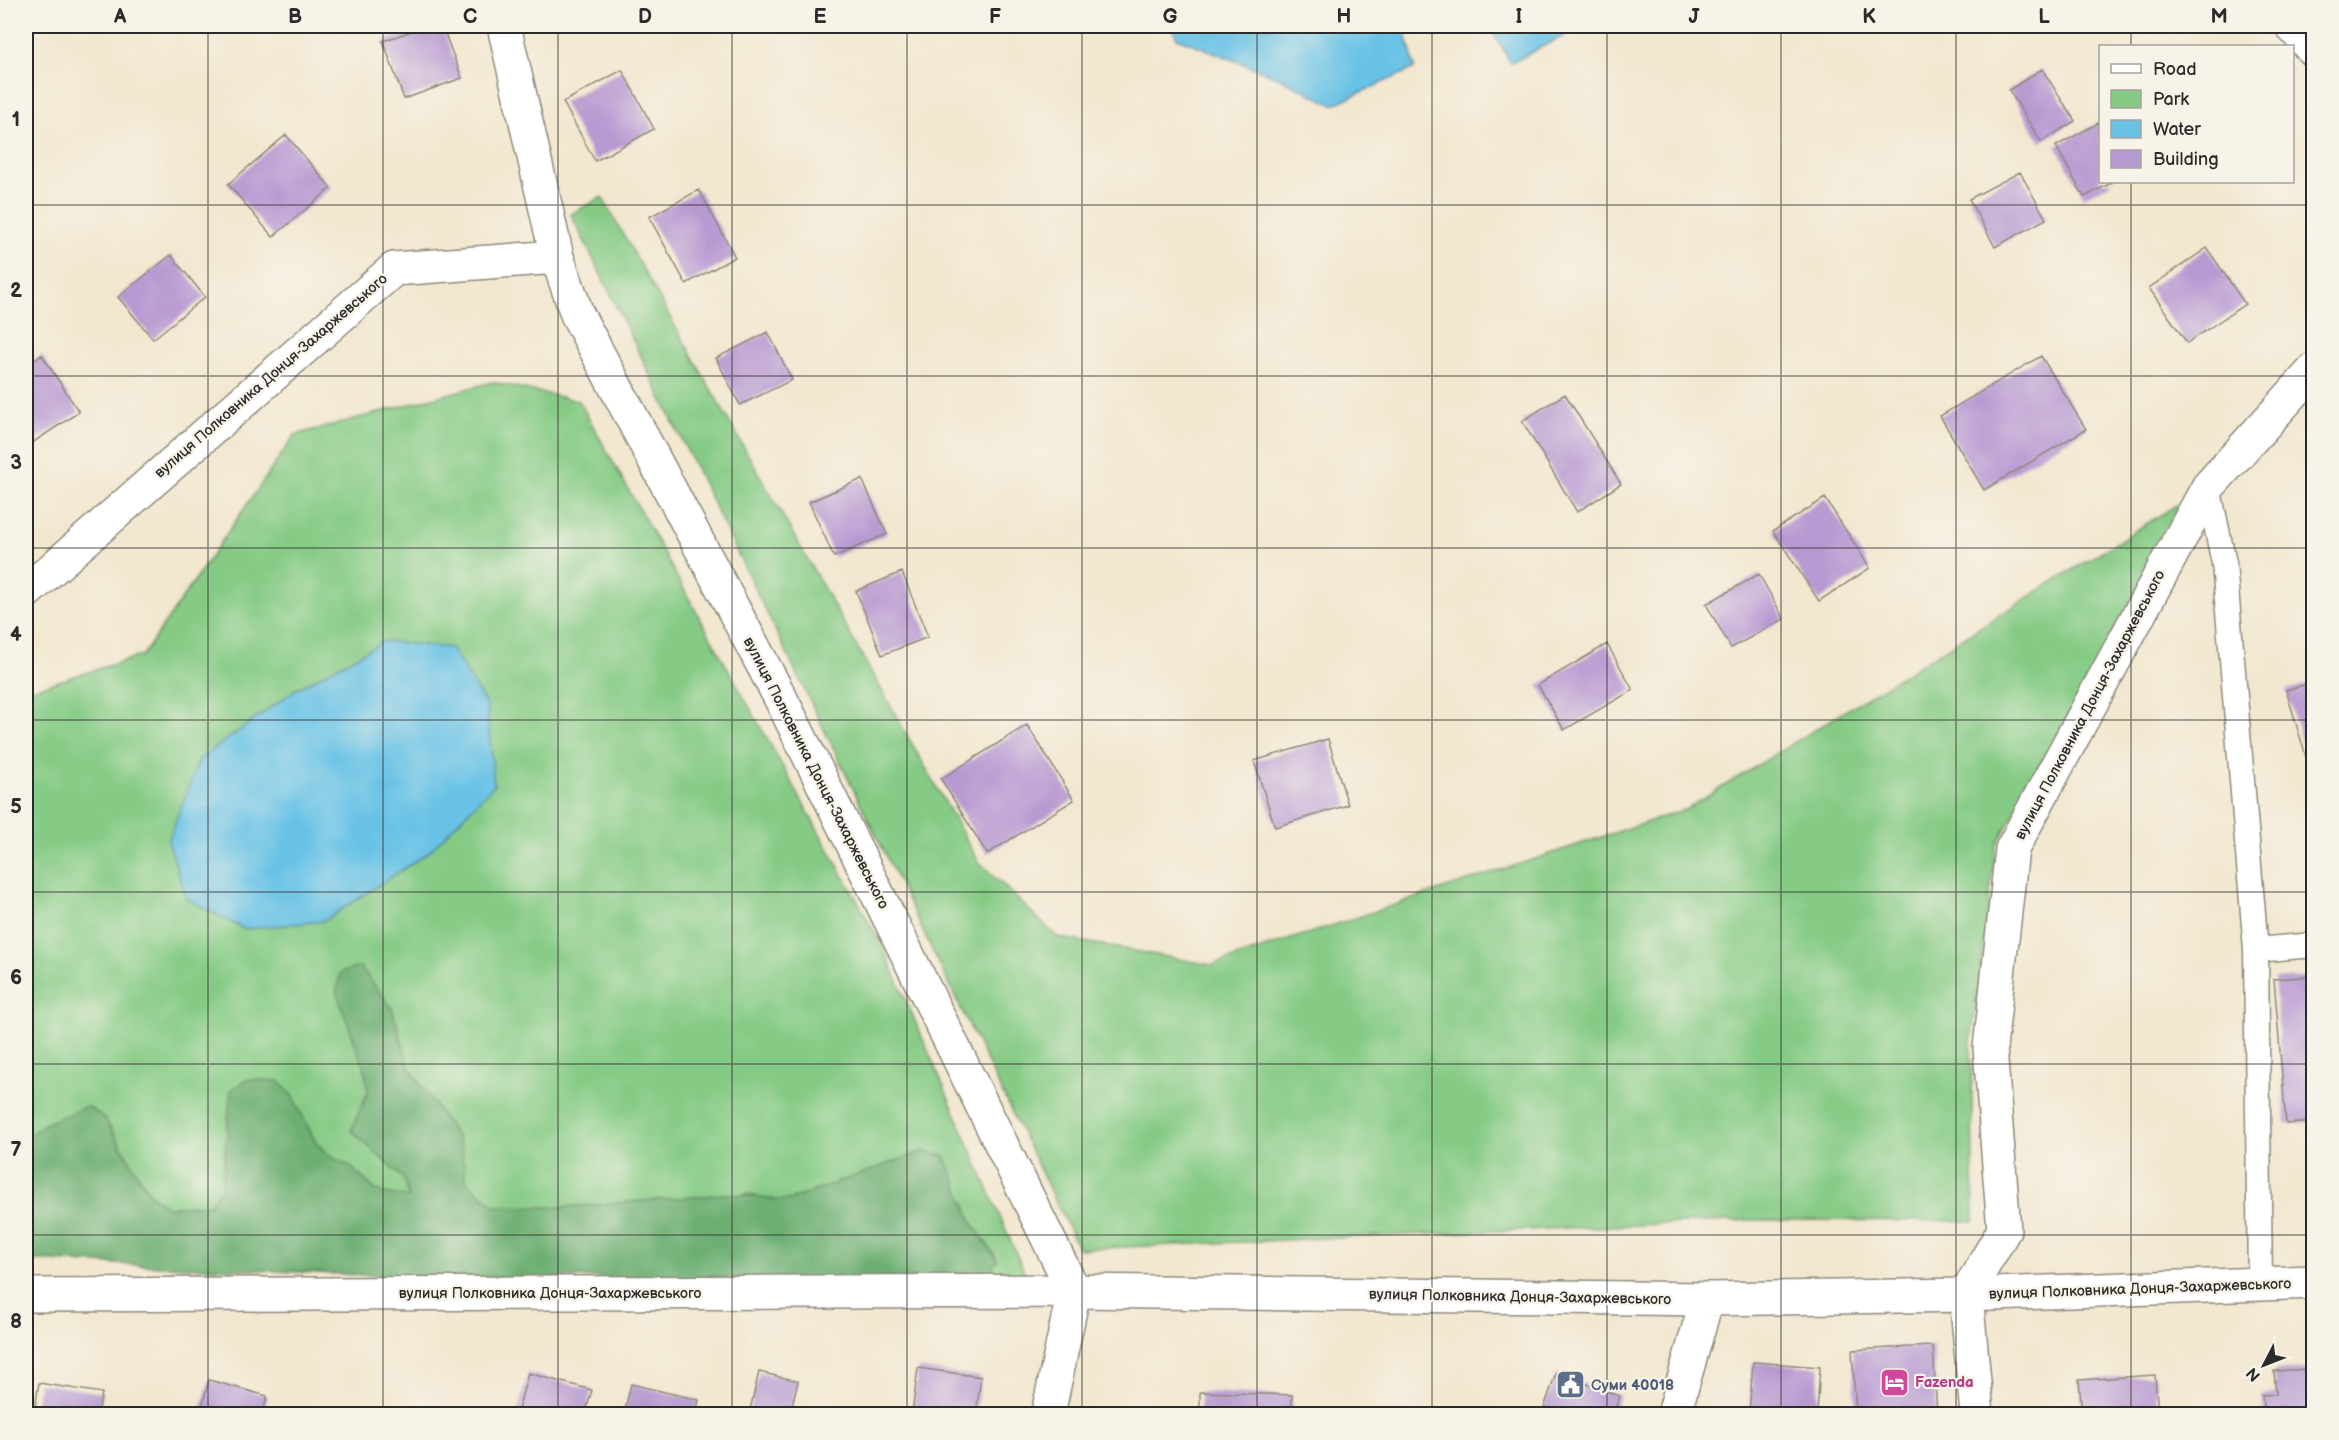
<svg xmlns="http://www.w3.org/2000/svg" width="2339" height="1440" font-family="'Balsamiq Sans',sans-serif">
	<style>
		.green { fill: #85cb85; stroke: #587b58; stroke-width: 1.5 }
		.forest { fill: #6caf72; stroke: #4c6d4e; stroke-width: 1.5 }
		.water { fill: #68c2e6; stroke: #4a7688; stroke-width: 1.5 }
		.building { fill: #b89ad2 }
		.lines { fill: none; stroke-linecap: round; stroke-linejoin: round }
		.service-casing { stroke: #8e897d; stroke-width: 27 }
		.minor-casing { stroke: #8e897d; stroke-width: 36 }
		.service { stroke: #fff; stroke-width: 24 }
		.minor { stroke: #fff; stroke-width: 33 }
		.grid { fill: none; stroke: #2b2b2b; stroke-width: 1.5; stroke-opacity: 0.55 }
		.labels { text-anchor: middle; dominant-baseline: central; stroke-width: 4.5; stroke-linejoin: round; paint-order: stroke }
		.street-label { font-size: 15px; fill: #2b2b2b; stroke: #f7f3e8 }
		.hotel-label { font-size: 15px; font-weight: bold; fill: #b23c85; stroke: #f7f3e8; text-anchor: start }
		.service-label { font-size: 15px; font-weight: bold; fill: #4e5e75; stroke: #f7f3e8; text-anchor: start }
		.neatline { fill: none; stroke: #2b2b2b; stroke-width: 2 }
		.grid-label { font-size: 20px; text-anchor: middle; font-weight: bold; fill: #2b2b2b }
	</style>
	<rect width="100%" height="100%" fill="#f7f3e8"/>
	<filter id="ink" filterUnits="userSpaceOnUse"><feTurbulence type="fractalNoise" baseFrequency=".0167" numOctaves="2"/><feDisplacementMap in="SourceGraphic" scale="12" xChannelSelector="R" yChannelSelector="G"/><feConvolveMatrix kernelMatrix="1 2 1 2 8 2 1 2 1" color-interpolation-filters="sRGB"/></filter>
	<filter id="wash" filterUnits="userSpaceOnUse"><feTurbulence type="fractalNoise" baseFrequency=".008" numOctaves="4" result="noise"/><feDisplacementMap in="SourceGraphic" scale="24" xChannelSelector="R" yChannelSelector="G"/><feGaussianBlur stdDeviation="1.35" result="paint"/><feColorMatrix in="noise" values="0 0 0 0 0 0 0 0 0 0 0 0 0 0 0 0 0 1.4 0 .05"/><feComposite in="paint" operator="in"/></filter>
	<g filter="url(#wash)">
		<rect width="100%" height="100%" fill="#f2e7cf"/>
		<path class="green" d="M602,197L979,862L1057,937L1212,965L1687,809L2188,498L1996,846L1971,1042L1974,1221L1755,1220L1079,1249L571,214Z
			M492,382L579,401L882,945L1025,1274L986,1279L997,1259L973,1224L945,1157L923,1151L790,1200L769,1201L750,1194L567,1207H496L467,1183L460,1142L409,1067L392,1008L365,1070L368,1092L352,1130L403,1178L409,1198L378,1192L349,1166L331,1157L316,1143L293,1097L231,1089L222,1186L211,1204L167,1207L149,1193L104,1117L45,1124L26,1138V691L143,655L295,435Z"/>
		<path class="forest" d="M360,967L392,1008L409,1067L460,1142L467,1183L496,1206L567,1207L727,1194C750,1194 768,1201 790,1200L923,1151L945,1156L973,1224L997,1259L986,1279L405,1277L26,1260V1138L45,1124L87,1106L104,1117L149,1193L167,1207L210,1204L222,1186L231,1089L249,1079L279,1081L293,1097L316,1143L331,1157L349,1166L378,1192L409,1197L403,1178L351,1130L368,1092L365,1070L336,991L341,972Z"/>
		<path class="water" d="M1172,26H1404L1415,68L1333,105L1280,78L1177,38Z
			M1489,26H1570L1571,32L1511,63Z
			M384,641L451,648L487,706L494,785L428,853L324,921L244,929L187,899L168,841L199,760L295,690Z"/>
		<g id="blocks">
			<path class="building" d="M426,26H442L462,78L404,99L383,41Z
				M2042,69L2075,121L2041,142L2009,90Z
				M622,70L654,129L595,161L563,102Z
				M2100,122V182H2113L2084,197L2056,146Z
				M286,135L331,188L273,237L228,184Z
				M2020,172L2046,219L1995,247L1969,199Z
				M699,190L735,257L686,284L649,217Z
				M2207,248L2245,304L2187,343L2149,288Z
				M171,255L205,297L153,339L118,297Z
				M768,332L792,380L740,405L716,358Z
				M42,355L79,412L26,447V366Z
				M2041,356L2086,429L1984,490L1940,416Z
				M1565,394L1621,484L1577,512L1522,421Z
				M862,479L887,534L834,557L809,502Z
				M1825,498L1870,568L1819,601L1773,531Z
				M902,572L928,637L882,655L856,591Z
				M1759,574L1784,619L1731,648L1706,604Z
				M1607,644L1633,690L1564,730L1538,685Z
				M2314,682V780H2313L2286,690Z
				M1027,725L1074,800L987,854L941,779Z
				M1328,739L1348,805L1275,827L1254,761Z
				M2314,976V1122L2286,1124L2274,979Z
				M1933,1346L1937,1414H1856L1852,1350Z
				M1753,1362L1820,1367L1817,1414H1749Z
				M918,1368L981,1377L976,1414H912Z
				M2308,1369L2312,1414H2264L2262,1395L2276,1394L2274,1371Z
				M759,1372L798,1381L790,1414H749Z
				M528,1373L592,1390L585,1414H517Z
				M1556,1373L1620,1396L1613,1414H1542Z
				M2155,1375L2158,1414H2082L2079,1380Z
				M209,1380L267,1396L263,1414H200Z
				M39,1383L102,1393L98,1414H34Z
				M631,1384L699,1400L696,1414H624Z
				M1200,1392L1292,1395V1414H1200Z"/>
		</g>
	</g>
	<g filter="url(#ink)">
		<use href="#blocks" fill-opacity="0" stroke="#8e897d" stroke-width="1.5"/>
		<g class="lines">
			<defs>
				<path id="service" d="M2208,487L2224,563L2256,950
					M2260,1283L2256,950L2314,945"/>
				<path id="minor" d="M504,26L557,257L577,314L781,699L1074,1291L1048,1414
					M2292,26L2314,51
					M26,592L394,269L557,257
					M26,1295L1074,1291L1707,1299L1966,1295L2314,1282
					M1966,1295L2004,1230L1990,1048L2012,849L2208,487L2314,370
					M1966,1295L1977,1414
					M1674,1414L1707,1299"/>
			</defs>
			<use href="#service" class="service-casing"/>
			<use href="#minor" class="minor-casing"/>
			<use href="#service" class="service"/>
			<use href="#minor" class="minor"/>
		</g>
	</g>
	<path class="grid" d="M208,26V1414M383,26V1414M558,26V1414M732,26V1414M907,26V1414M1082,26V1414M1257,26V1414M1432,26V1414M1607,26V1414M1781,26V1414M1956,26V1414M2131,26V46M2131,182V1414M26,205H2314M26,376H2314M26,548H2314M26,720H2314M26,892H2314M26,1064H2314M26,1235H2314"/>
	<defs>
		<symbol id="hotel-square" viewBox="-11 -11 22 22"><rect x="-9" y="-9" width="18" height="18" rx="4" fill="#d1479c" stroke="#f7f3e8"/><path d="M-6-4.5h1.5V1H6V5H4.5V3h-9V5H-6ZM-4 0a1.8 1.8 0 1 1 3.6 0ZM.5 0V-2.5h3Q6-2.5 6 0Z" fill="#fff"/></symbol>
		<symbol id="civic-square" viewBox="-11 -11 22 22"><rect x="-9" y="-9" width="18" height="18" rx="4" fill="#5c6f8a" stroke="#f7f3e8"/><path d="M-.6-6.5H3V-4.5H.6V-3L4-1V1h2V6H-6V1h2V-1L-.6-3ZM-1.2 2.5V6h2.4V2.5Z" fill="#fff"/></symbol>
	</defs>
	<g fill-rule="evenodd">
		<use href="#hotel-square" x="1878" y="1366" width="33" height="33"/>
		<use href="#civic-square" x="1554" y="1368" width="33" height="33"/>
	</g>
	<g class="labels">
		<g class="street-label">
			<text transform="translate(271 376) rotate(-41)">вулиця Полковника Донця-Захаржевського</text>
			<text transform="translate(2090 705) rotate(-62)">вулиця Полковника Донця-Захаржевського</text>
			<text transform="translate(816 773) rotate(63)">вулиця Полковника Донця-Захаржевського</text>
			<text transform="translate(2140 1289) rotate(-2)">вулиця Полковника Донця-Захаржевського</text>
			<text x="550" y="1293">вулиця Полковника Донця-Захаржевського</text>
			<text transform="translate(1520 1297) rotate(1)">вулиця Полковника Донця-Захаржевського</text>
		</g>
		<g class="hotel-label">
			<text x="1915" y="1382">Fazenda</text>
		</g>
		<g class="service-label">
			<text x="1591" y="1385">Суми 40018</text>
		</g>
	</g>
	<rect width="2339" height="1440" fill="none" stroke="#f7f3e8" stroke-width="66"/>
	<rect x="2099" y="45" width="195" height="138" fill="#f7f3e8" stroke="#a5a39c" stroke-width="1.5"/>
	<rect x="2111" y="64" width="30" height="9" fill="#ffffff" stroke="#a5a39c" stroke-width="1.5"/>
	<text x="2153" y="75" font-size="18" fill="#2b2b2b">Road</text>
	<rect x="2111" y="90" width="30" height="18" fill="#85cb85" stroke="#a5a39c" stroke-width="1.5"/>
	<text x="2153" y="105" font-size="18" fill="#2b2b2b">Park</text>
	<rect x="2111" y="120" width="30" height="18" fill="#68c2e6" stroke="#a5a39c" stroke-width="1.5"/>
	<text x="2153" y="135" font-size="18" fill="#2b2b2b">Water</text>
	<rect x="2111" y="150" width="30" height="18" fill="#b89ad2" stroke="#a5a39c" stroke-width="1.5"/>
	<text x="2153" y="165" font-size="18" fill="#2b2b2b">Building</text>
	<g transform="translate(2264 1365) rotate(228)" stroke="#f7f3e8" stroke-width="4.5" paint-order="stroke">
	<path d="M0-4.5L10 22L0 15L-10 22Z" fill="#2b2b2b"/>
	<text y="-9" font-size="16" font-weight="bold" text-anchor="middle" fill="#2b2b2b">N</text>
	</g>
	<rect x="33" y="33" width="2273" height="1374" class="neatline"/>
	<g class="grid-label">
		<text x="120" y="23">A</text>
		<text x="295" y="23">B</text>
		<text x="470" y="23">C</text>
		<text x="645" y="23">D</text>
		<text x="820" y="23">E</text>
		<text x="995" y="23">F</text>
		<text x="1170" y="23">G</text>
		<text x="1344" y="23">H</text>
		<text x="1519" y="23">I</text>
		<text x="1694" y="23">J</text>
		<text x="1869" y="23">K</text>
		<text x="2044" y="23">L</text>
		<text x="2219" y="23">M</text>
		<text x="16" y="126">1</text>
		<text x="16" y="297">2</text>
		<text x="16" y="469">3</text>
		<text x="16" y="641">4</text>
		<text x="16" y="813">5</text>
		<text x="16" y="984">6</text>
		<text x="16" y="1156">7</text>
		<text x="16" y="1328">8</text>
	</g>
</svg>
